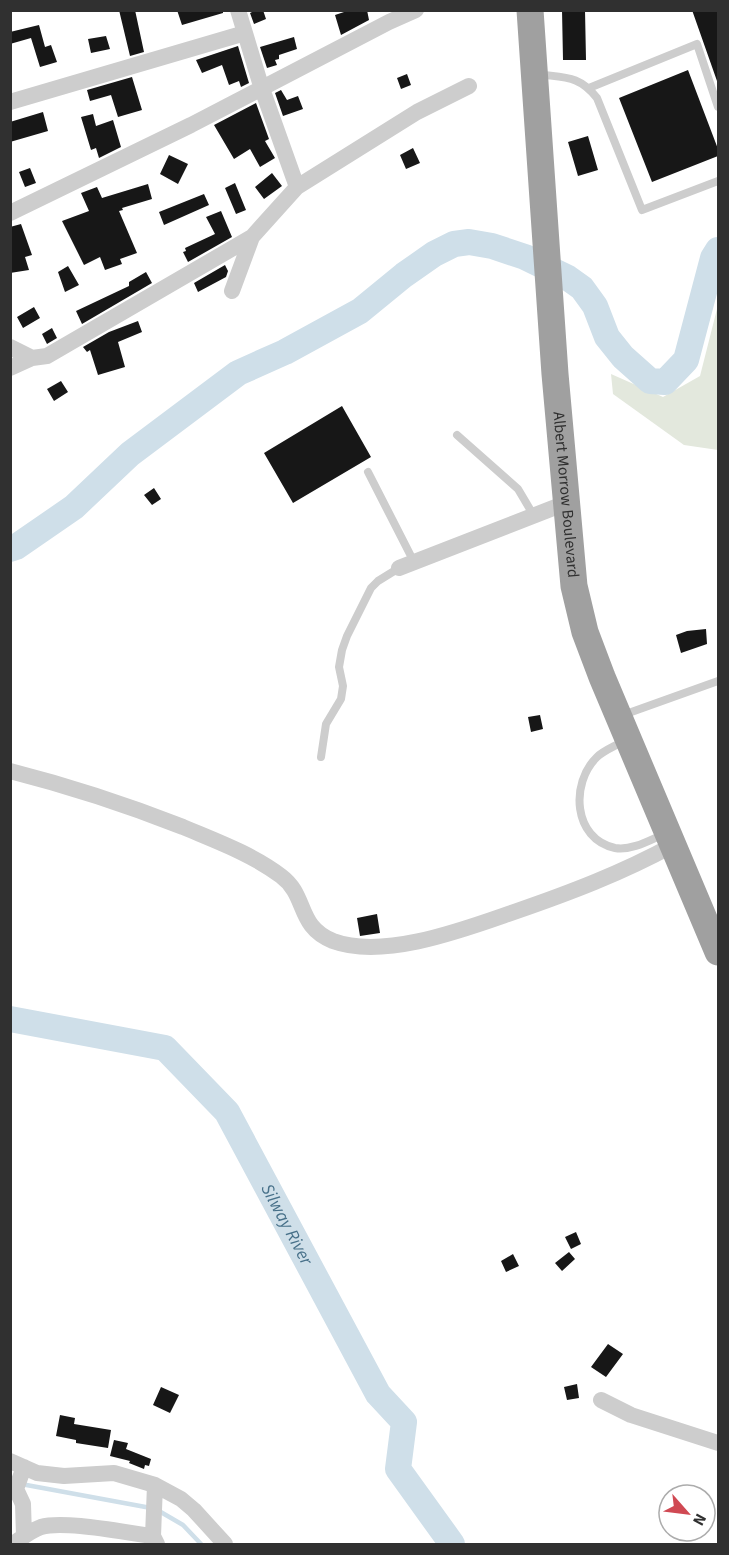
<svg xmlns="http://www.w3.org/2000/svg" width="729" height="1555" font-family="'Source Sans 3',sans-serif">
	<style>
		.green { fill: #e3e8dd }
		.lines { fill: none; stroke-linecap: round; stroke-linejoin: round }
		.stream { stroke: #cfdfe9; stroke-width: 4.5 }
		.river { stroke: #cfdfe9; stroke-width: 26 }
		.building { fill: #171717 }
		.service { stroke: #cdcdcd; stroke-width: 8 }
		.minor { stroke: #cdcdcd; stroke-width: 16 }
		.trunk { stroke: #a0a0a0; stroke-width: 27 }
		.labels { text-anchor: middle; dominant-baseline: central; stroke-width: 6; stroke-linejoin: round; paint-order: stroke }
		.street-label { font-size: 16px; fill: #303030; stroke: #fff }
		.water-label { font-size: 18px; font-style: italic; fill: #477089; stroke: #fff }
	</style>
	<rect width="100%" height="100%" fill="#fff"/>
	<path class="green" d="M718,305V450L684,445L613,394L611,374L663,397L700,376Z"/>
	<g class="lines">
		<path class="stream" d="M21,1484L151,1508
			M159,1511L183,1525L201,1544"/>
		<g class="river">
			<path d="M10,549L16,547L74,507L130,454L238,373L285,352L360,311L404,275L434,254L454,244L469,242L492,246L525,257L568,278L582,288L595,306L607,337L623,357L650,381L665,382L686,360L713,258L718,250"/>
			<path id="s1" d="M10,1019L165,1048L227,1112L378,1394L404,1422L398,1469L452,1544"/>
		</g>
	</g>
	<path class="building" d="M119,10H135L144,52L130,56Z
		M177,10H223V13L182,25Z
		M256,10H263L266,19L254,24L250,13Z
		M350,10H367L369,20L341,35L335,15Z
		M562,10H585L586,60H563Z
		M692,10H718V80L717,81Z
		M39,25L45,47L51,45L57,62L40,67L31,38L10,44V32Z
		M106,36L110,49L91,53L88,39Z
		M294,37L297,49L279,55V59L275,60L277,65L267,68L260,47Z
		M238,46L249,83L241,87L239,81L229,85L222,65L202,73L196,60Z
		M688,70L718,149V156L652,182L619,98Z
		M407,74L411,85L401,89L397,78Z
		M132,77L142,110L118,117L111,95L90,101L87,90Z
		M281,90L287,100L298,96L303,109L283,116L275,93Z
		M256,103L269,139L265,141L275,158L260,167L250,149L234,159L214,125Z
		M43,112L48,131L10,142V122Z
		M93,114L96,126L113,120L121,147L99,158L96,148L91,150L81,117Z
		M588,136L598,170L578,176L568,142Z
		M413,148L420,163L406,169L400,155Z
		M169,155L188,164L178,184L160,174Z
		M30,168L36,183L25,187L19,172Z
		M272,173L282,186L264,199L255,187Z
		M235,183L246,210L236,214L225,188Z
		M148,184L152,199L122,208L123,210L119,211L137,253L120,259L122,264L105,270L100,257L84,265L62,221L89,211L81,193L97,187L102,198Z
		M204,194L209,205L164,225L159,212Z
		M221,211L232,237L188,262L183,252L186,251L185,248L215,234L206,217Z
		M21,224L32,255L25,257L29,270L10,273V227Z
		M225,265L228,271L226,277L198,292L194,283Z
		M68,266L79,285L65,292L58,272Z
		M146,272L152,283L82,324L76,311L129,286V282Z
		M34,307L40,318L23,328L17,317Z
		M138,321L142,332L118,342L125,367L98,375L90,350L87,352L83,347L109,332Z
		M52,328L57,338L47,344L42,334Z
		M61,381L68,392L54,401L47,389Z
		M342,406L371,457L293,503L264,453Z
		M154,488L161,499L152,505L144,495Z
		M706,629L707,644L681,653L676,635L687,631Z
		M540,715L543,729L531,732L528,717Z
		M377,914L380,933L360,936L357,918Z
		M576,1232L581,1244L571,1249L565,1237Z
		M569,1252L575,1259L562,1271L555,1263Z
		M513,1254L519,1266L506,1272L501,1261Z
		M608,1344L623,1354L606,1377L591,1367Z
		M577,1384L579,1398L567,1400L564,1387Z
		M161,1387L179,1395L170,1413L153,1405Z
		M60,1415L75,1418L74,1424L111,1430L108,1448L76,1443V1440L56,1436Z
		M114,1440L128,1443L126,1449L151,1459L149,1466L145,1465L144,1469L129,1463L130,1461L110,1456Z"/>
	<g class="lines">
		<path class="service" d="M537,74C565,78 579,75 597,98L642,210L718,181
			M589,88L697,44L718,107
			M457,435L518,489L534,516
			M368,472L414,562
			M623,715L718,681
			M625,740C616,746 604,750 597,757C570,783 573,839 615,848C631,851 650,840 664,834
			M321,757L326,724L341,699L343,686L339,667L342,650L347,636L371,588L378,581L399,568"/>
		<path class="minor" d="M238,10L261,86L297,187
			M10,102L245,33
			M10,213L191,125L389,22L416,10
			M232,291L252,237L297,187L417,112L469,86
			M10,347L32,358L47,356L252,237
			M10,368L32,358
			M399,568L566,503
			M10,771C69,786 127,805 183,827C216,841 252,854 281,876C308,896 296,926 333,941C384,960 465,929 514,912C569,893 622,873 673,845
			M601,1400L631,1415L718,1443
			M10,1461L37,1473L64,1476L114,1473L155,1485L181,1499L194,1510L225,1544
			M24,1467L16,1489L23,1504L24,1536
			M155,1485L153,1536L157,1544
			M13,1544C22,1538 30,1531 41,1527C64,1520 127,1533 153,1536"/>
		<path class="trunk" id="s2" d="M530,10L555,374L574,586L585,632L602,677L718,952"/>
	</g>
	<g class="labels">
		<g class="street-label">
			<text stroke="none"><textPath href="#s2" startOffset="486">Albert Morrow Boulevard</textPath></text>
		</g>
		<g class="water-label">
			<text stroke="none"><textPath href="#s1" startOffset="374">Silway River</textPath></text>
		</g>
	</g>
	<rect width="729" height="1555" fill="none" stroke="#303030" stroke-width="24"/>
	<g transform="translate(687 1513) rotate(118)"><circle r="28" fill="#ffffff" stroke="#acacac" stroke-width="1.5"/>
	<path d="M0-4.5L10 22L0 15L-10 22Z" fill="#d04953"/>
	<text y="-9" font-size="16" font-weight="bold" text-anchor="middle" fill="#303030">N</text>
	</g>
</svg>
